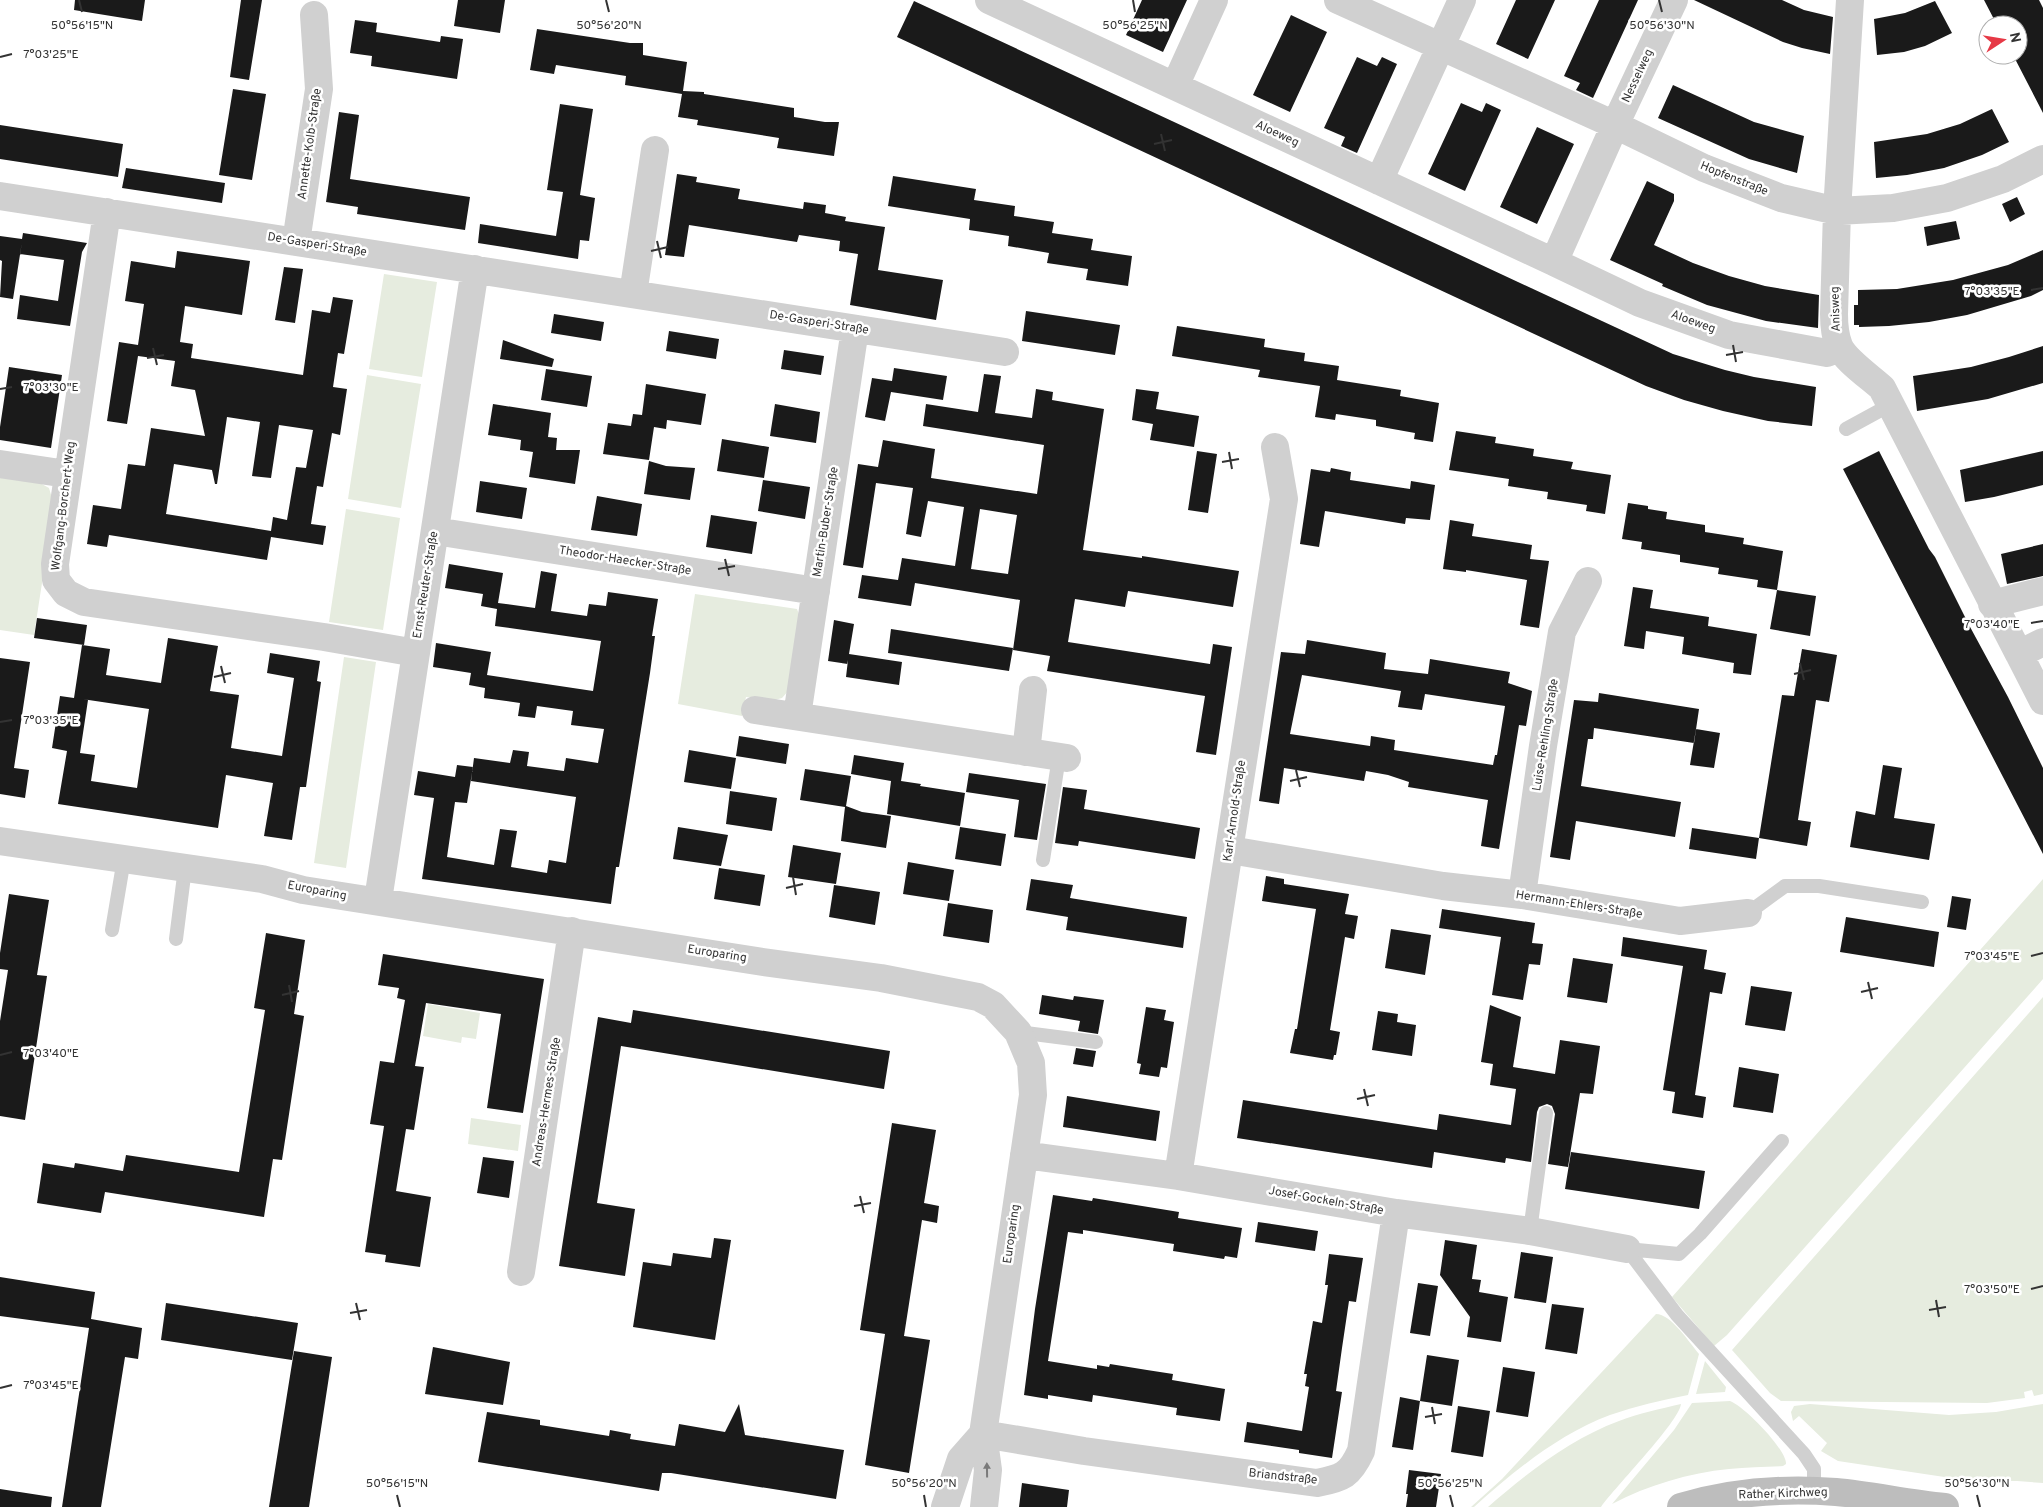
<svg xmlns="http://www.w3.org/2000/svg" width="2043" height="1507" font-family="Overpass,sans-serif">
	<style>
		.green { fill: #e6ecdf }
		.building { fill: #1a1a1a; fill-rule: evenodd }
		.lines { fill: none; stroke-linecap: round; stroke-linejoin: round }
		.lane { stroke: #d0d0d0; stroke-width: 14 }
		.street { stroke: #d0d0d0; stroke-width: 28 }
		.secondary { stroke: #bdbdbd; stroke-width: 28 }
		.oneway { fill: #7a7a7a }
		.ticks { fill: none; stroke: #333; stroke-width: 2 }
		.labels { text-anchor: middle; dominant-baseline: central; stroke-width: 5; stroke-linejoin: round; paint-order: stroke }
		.street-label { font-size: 12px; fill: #333; stroke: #fff }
		.ticks-label { font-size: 12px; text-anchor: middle; fill: #333; stroke: #fff; stroke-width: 5; stroke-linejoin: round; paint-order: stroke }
	</style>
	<rect width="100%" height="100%" fill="#fff"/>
	<path class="green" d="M384,274L437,282L422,377L369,369Z
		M367,375L421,384L401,508L348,499Z
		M0,474L33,479L49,488L54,505L34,635L0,630Z
		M346,509L400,518L383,630L329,622Z
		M695,594L797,609L801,620L790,689L782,698L771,701L746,697L742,716L678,704Z
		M344,657L376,662L346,868L314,863Z
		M2043,879V979L1727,1335L1714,1346L1672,1297Z
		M2043,997V1394L2034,1396L2032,1390L2024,1392L2025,1398L1987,1403L1781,1401L1770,1393L1732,1350Z
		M428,1004L480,1013L476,1039L462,1037L461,1043L423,1036Z
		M471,1118L521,1125L518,1151L468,1144Z
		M1656,1314C1671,1314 1689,1342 1699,1354L1688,1395C1662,1400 1636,1406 1610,1415C1559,1434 1514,1471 1474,1507H1471L1502,1479Z
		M1705,1361L1726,1387L1725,1392L1696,1394Z
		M1730,1401C1744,1406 1787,1450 1786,1464L1783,1466C1765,1467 1747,1467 1729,1469C1689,1473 1648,1485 1612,1504L1674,1430L1692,1403Z
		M1681,1404C1679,1422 1615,1487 1601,1507H1488C1526,1474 1570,1439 1619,1421C1639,1413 1660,1409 1681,1404Z
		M1810,1404L1949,1415L1996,1412L2043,1404V1483L2017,1481H1971L1838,1461L1821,1451L1827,1443L1799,1416L1793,1421L1791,1412L1794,1406Z"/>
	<path class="building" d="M75,0H145L142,21L74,10Z
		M241,0H262L249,80L230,77Z
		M458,0H505L500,33L454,26Z
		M1142,0H1187L1163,52L1126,35Z
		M1516,0H1555L1528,59L1496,44Z
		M1599,0H1638L1593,98L1576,90L1580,83L1564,76Z
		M1694,0H1782L1804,10L1833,17L1830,54L1802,48L1783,42Z
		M1984,0H2039L2043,8V113L2013,55H2018V25H1997Z
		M914,1L1673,354L1725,370L1754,377L1816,387L1812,426L1768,421L1723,411L1684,400L1646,386L897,37Z
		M1935,1L1952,33L1925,46L1904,52L1877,55L1874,19L1905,13Z
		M1291,15L1327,32L1290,112L1253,95Z
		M355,20L377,23L376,32L440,42L441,36L463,39L457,79L371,66L372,56L350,53Z
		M537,29L630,43H643V55L687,62L683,91L704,92V94L794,108V117L825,122H839L834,156L777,148L779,138L697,125L698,120L678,117L682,94L625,85L626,76L556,65L554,74L530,70Z
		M1357,57L1377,66L1382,57L1397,64L1357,153L1341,146L1345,137L1324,128Z
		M1673,85L1754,122L1804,136L1797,173L1749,159L1658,118Z
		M233,89L266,94L252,180L219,175Z
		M1461,103L1482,112L1486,103L1501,110L1465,191L1428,174Z
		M560,104L593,109L580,195L595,198L589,241L580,240L578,259L478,243L480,224L556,236L563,192L547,190Z
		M1992,109L2009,142L1982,155L1944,168L1907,175L1876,178L1874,142L1927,134L1960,124Z
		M339,112L359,115L350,179L470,197L465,230L357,214L358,207L326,202Z
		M0,125L123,144L118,177L0,159Z
		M1537,127L1574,144L1537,224L1500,207Z
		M126,168L225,183L222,203L122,188Z
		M677,174L697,177L696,182L740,189L738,199L803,209L804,202L826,205L825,213L846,217L845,221L885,227L878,270L943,280L936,320L850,305L858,254L839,251L840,241L799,235L797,242L689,225L684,257L665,255Z
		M893,176L976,189L974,200L1015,206L1014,216L1054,222L1052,233L1093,239L1091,250L1132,256L1128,286L1086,280L1088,269L1047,263L1049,253L1008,246L1009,236L969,230L970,219L888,206Z
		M1647,181L1674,194V201L1654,245L1693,263L1729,276L1765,286L1819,295L1818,328L1766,321L1707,305L1662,286L1663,284L1610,260Z
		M2017,197L2025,214L2010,222L2002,204Z
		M1956,221L1960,239L1927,246L1924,227Z
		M23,233L87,243L82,252L70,326L17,319L20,295L58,301L64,260L20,254L22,242L13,299L0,297L2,261L0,260V236L22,239Z
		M2043,250V290L2031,296L1967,315L1929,322L1889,326L1859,327V325H1854V305H1858V290L1897,289L1953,280L2008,265Z
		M177,251L250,261L242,315L185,306L180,342L193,344L191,358L303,375L312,310L330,313L333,297L353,300L344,354L338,353L333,387L347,389L340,435L332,433L323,487L317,486L311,524L326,526L323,545L271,537L267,560L109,535L107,547L87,544L93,505L121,509L128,464L145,466L151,428L205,436L195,390L171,386L175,361L138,356L127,424L107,421L119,342L138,345L144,304L125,301L131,261L175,268ZM227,417L260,422L252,476L271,478L279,425L313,430L306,468L296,467L287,520L273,517L271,531L166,514L174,464L212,470L215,484H217Z
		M284,267L303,269L295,323L275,320Z
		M1026,311L1120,325L1115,355L1022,341Z
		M554,314L604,322L601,341L551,333Z
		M1177,326L1265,339L1264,347L1305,353L1304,361L1339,366L1337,380L1401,390L1400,396L1439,403L1433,442L1414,439L1415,433L1376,426V420L1336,414L1335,420L1315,417L1320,386L1258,377L1260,370L1172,356Z
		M669,331L719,339L716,359L666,351Z
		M503,340L554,359L552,367L500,359Z
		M2043,346V383L1988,399L1917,411L1913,376L1971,367L2009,357Z
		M784,350L824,356L821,375L781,369Z
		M9,367L62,375L51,448L0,440V427Z
		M894,368L947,376L943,400L891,392L885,421L865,417L872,378L892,381Z
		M546,369L592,376L587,407L541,400Z
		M984,374L1001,376L995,413L1032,418L1036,389L1053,392L1052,400L1104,409L1083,550L1142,558V556L1239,571L1233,607L1128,591L1125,607L1075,599L1068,642L1210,664L1213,644L1232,647L1216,755L1196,752L1205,696L1047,671L1050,656L1013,650L1020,600L915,583L911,606L858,598L862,575L898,580L902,558L955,566L964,507L928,501L921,537L906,534L913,488L876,483L863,568L843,565L858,464L878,467L883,440L935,449L931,478L1037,494L1044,445L923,426L926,404L978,412ZM980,509L1017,515L1008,574L971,569Z
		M646,384L706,394L701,425L667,420L666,429L654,427L649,460L603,454L608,423L631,426L633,414L642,415Z
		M1136,389L1159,392L1156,409L1199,416L1194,447L1150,440L1153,424L1132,420Z
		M493,404L551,413L548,437L557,438L556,450H580L575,484L529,477L533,452L520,450L521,440L488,435Z
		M775,404L820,412L816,443L770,436Z
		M1456,431L1496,437L1495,443L1534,449L1533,456L1573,462L1571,469L1611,475L1605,514L1586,511L1587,505L1547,499L1548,492L1508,486L1509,479L1449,470Z
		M722,439L769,447L764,478L717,471Z
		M1197,451L1217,454L1208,513L1188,510Z
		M1879,451L1929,549L1935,557L1969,625L2008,697L2043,768V854L1843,469Z
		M2043,451V485L1994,497L1965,502L1960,470Z
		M649,461L666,466L695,468L690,500L644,494Z
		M1331,468L1351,472L1350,480L1410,489L1411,481L1435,485L1430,520L1406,518L1405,524L1325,511L1319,547L1300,544L1311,469L1330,472Z
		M763,480L810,487L805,519L758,511Z
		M480,481L527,488L522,519L476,512Z
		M597,496L642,504L637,536L591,530Z
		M1628,503L1648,506V509L1667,512L1666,519L1705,525V532L1744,538L1743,544L1783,551L1777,590L1757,587L1758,580L1718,574L1719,568L1680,562V555L1641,549L1642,542L1622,539Z
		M711,515L757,522L752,554L706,547Z
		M1450,520L1474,524L1472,536L1532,545L1530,559L1549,561L1539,628L1520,625L1527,580L1466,570V572L1443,569Z
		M2043,544V576L2007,584L2001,554Z
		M449,564L503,573L498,603L535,608L541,571L557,574L551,611L587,616L589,604L606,606L608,592L658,599L652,636H655L650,673L619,867H616L611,904L422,879L434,798L414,795L418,771L455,777L457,765L473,767L467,803L455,802L447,857L494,865L500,829L517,831L511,867L547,873L549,860L566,863L576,797L471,781L474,758L510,763L513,750L529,752L527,766L564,771L566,758L598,763L604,729L571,725L573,711L537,706L535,718L518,716L520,703L484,698L485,688L469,685L471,673L433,667L436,643L491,652L487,675L593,691L601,641L495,626L497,609L481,606L483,594L445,588Z
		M1633,587L1653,590L1650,608L1709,617L1708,626L1757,634L1751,675L1733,673L1734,663L1682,654L1684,637L1646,631L1644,649L1624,646Z
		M1777,590L1816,596L1810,636L1770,629Z
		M37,618L87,625L84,645L34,638Z
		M834,620L854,624L849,654L902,662L899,685L846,677L848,660V664L828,661Z
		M891,629L1013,648L1009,671L888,653Z
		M168,638L218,646L210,691L239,695L231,748L282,756L294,678L267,673L270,653L320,661L317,681L321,682L306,787H300L292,840L264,836L273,783L226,775L218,828L58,804L67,751L52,748L60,696L74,698L82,645L110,649L106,675L161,683ZM82,699L149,709L137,788L91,781L95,755L80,753L88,700Z
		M1307,640L1386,653L1384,669L1428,674L1430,659L1510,672L1508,683L1532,691L1526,726L1519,725L1499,849L1481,846L1488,800L1408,787L1409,782L1388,775L1366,771L1364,781L1284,768L1279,804L1259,801L1281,652L1305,654ZM1302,675L1401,691L1398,707L1422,710L1425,694L1505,706L1497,755H1495L1493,765L1394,750L1395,740L1371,736L1370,746L1290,734Z
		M1802,649L1837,655L1829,702L1816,700L1798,820L1811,822L1807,846L1759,838L1782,695L1794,696Z
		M0,658L30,662L14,768L29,770L25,798L0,794Z
		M1599,693L1699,709L1694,743L1594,728L1593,739H1588L1581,786L1681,802L1675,837L1576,821L1570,860L1550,857L1574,700L1598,702Z
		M1696,729L1720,733L1714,768L1690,765Z
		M739,736L789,744L786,764L736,756Z
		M689,750L736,758L731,789L684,782Z
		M854,755L904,763L901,781L921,784L920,786L965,793L960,826L887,814L891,781L851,774Z
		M1883,765L1902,768L1894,818L1935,824L1929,860L1850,847L1856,811L1875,815Z
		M805,769L851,776L846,806L862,812L891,816L886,848L841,841L845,807L800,800Z
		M969,773L1046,784L1037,840L1014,837L1019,800L966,792Z
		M1063,787L1087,790L1084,809L1200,828L1195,859L1079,841L1078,846L1055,843Z
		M730,791L777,798L772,831L726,824Z
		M678,827L728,835L721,866L673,859Z
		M960,827L1006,834L1001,866L955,859Z
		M1692,828L1759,838L1756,859L1689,849Z
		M793,845L841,853L836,884L788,877Z
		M908,862L954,870L949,901L903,894Z
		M719,868L765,875L760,906L714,899Z
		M1266,876L1284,879V884L1349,894L1345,914L1358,916L1354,939L1345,937L1330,1030L1340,1032L1336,1055H1334L1333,1060L1290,1053L1295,1029H1297L1316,909L1262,901Z
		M1031,879L1073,885L1070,898L1187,917L1183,948L1066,930L1068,917L1026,910Z
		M834,885L880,892L875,925L829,917Z
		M9,894L49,900L37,975L47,976L25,1120L0,1116V1021L8,970L0,969V953Z
		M1952,896L1971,899L1966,930L1947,927Z
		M948,903L993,910L989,943L943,936Z
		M1442,909L1535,923L1532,943L1543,944L1540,965L1529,964L1523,1000L1492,995L1501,937L1439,928Z
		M1846,917L1939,932L1934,967L1840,952Z
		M1391,929L1431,935L1425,975L1385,968Z
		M266,933L305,940L294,1014L304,1016L282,1160L273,1159L264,1217L105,1192L101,1213L37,1203L43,1163L74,1168L75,1163L123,1171L126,1155L239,1172L265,1010L254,1008Z
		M1623,937L1707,950L1704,969L1726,973L1722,994L1710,992L1695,1095L1706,1097L1703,1118L1672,1113L1675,1092L1663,1090L1683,966L1621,956Z
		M383,954L544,979L523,1113L487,1108L501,1014L426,1003L415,1066L424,1067L414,1130L406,1129L396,1191L431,1197L420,1267L385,1262L386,1255L365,1252L384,1126L370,1124L380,1061L394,1063L405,1000L397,998L399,988L378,985Z
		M1573,958L1613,964L1607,1003L1567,997Z
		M1751,986L1792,992L1785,1031L1745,1025Z
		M1042,995L1073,1000L1074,996L1104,1000L1098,1034L1078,1031L1080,1021L1039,1014Z
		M1490,1005L1521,1017L1513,1067L1555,1074L1560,1040L1600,1046L1593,1094L1580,1093L1568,1167L1548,1164L1555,1114L1552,1106L1547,1104L1539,1107L1537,1112L1531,1162L1506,1158L1505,1163L1434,1152L1432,1168L1237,1138L1243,1100L1437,1130L1439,1114L1511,1125L1516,1089L1490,1085L1493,1064L1481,1062Z
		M1146,1007L1166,1010L1164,1020L1174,1022L1167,1068L1161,1067L1159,1077L1139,1074L1141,1064L1137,1063Z
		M633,1010L890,1051L884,1089L621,1046L597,1203L635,1209L625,1276L559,1266L598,1017L631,1023Z
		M1378,1011L1398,1014L1397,1022L1416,1025L1412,1056L1372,1050Z
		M1076,1048L1096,1051L1093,1067L1073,1064Z
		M1739,1067L1779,1074L1773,1113L1733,1107Z
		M1067,1096L1160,1111L1156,1141L1063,1127Z
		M892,1123L936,1130L924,1203L939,1206L937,1223L922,1220L904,1336L930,1340L909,1473L865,1465L885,1334L860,1330Z
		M1571,1152L1705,1171L1699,1209L1565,1189Z
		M483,1157L514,1161L509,1198L477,1193Z
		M1053,1195L1092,1201L1093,1198L1179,1212L1178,1218L1242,1228L1237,1258L1225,1256L1224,1259L1173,1251L1174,1244L1083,1230V1234L1068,1232L1048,1361L1097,1369V1365L1109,1367L1110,1364L1147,1370L1173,1374L1172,1380L1225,1389L1220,1421L1176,1415L1177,1408L1093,1395L1092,1402L1048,1395V1399L1024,1395L1035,1309Z
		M1258,1222L1318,1231L1315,1251L1255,1242Z
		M714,1238L731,1240L715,1340L633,1327L643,1262L671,1266L673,1253L711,1258Z
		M1445,1240L1477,1245L1472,1279L1481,1280L1479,1292L1508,1297L1501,1342L1467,1337L1470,1317L1440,1275Z
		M1521,1252L1553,1257L1546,1303L1514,1298Z
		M1329,1254L1363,1258L1356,1302L1349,1301L1342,1348L1336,1391L1342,1392L1332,1458L1299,1453V1450L1244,1442L1247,1422L1302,1431L1309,1387L1305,1386L1307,1374H1304L1313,1321L1322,1323L1328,1285H1325Z
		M0,1277L95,1292L91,1319L142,1328L138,1359L125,1357L101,1507H62L89,1328L0,1316Z
		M1418,1283L1438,1286L1430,1336L1410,1333Z
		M166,1303L298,1323L292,1360L161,1340Z
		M1552,1304L1584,1308L1577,1354L1545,1349Z
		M433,1347L510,1362L503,1405L425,1394Z
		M294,1351L332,1357L309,1507H269Z
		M1427,1355L1459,1360L1452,1406L1420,1401Z
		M1503,1367L1535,1372L1528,1417L1496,1412Z
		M1400,1397L1420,1401L1413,1450L1392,1447Z
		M739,1404L745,1435L844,1450L836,1499L671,1473H662L659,1491L478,1462L487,1412L540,1420V1425L609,1436L610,1430L631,1434L630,1439L675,1446L679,1424L725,1432Z
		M1458,1406L1490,1411L1483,1457L1451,1452Z
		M1409,1470L1441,1474L1436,1507H1406L1408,1494H1406Z
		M1022,1483L1069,1490L1067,1507H1019Z
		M0,1489L52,1497L51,1507H0Z"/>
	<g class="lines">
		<path class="lane" d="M1846,429L1890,405
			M1043,860L1059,757
			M1748,913L1785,886H1819L1922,902
			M112,930L124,859
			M176,939L185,868
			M1018,1032L1096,1042
			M1530,1231L1546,1113
			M1627,1249L1677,1315L1804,1454L1814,1469V1491
			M1627,1249L1679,1254L1700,1234L1782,1141"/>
		<path class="street" d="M989,0L1554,262
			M1338,0L1615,125L1704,168L1781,198L1837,211L1893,208L1947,198L2003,179L2043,159
			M1674,0L1615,125L1554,262L1640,303L1729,335L1827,353L1839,347
			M1850,0L1837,211L1834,314C1834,324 1835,336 1839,346C1845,360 1870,377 1882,388L2019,654L2043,642
			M1175,86L1214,0
			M1379,181L1462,0
			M0,196L1005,352
			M107,212L55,564L56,580L66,593L84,602L324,637L416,653
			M296,242L319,89L314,15
			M633,294L655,150
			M0,464L67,474
			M435,531L816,591
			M1992,604L2043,591
			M2019,654L2043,701
			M755,710L1067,758
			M797,716L855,329
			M1026,752L1033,690
			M0,841L262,879L303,890L763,962L881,978L978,997L993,1005L1018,1032L1031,1063L1033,1095L983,1434L988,1470L984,1507
			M1230,850L1443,886L1522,895L1680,921L1748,913
			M1522,895L1543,746L1562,632L1588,581
			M378,900L475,269
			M1024,1155L1178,1176L1396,1213L1530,1231L1627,1249
			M1178,1176L1284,499L1275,447
			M521,1272L572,931
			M983,1434L1084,1451L1317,1483C1343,1478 1350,1475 1361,1451L1396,1213
			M945,1507L961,1459L983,1434"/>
		<path class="secondary" d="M1681,1507C1731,1492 1784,1488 1836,1492C1872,1495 1908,1504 1945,1507"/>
	</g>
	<defs><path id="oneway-solid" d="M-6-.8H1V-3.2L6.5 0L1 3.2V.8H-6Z" transform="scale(1.25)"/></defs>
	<use class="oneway" href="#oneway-solid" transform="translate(987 1470) rotate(-91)"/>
	<path class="ticks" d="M79,0L82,12M606,0L609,12M1133,0L1135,12M1659,0L1662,12M0,57L12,54M1161,134L1165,151M1154,144L1172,140M657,241L661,258M651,251L668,247M2031,290L2043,288M1733,345L1736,362M153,348L157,365M1726,355L1743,352M147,358L164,355M0,389L12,387M1229,452L1232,469M1222,462L1239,459M725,559L729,576M718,569L735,566M2031,623L2043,621M1800,663L1804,680M221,666L225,683M1794,674L1811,670M214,677L231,673M0,722L12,720M1296,770L1300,787M1290,781L1307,777M793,877L796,895M786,888L803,884M2031,956L2043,953M1868,982L1872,999M289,985L292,1002M1861,992L1878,988M282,995L299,991M0,1055L12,1052M1364,1089L1368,1106M1357,1099L1375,1095M860,1196L864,1213M854,1206L871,1203M2031,1289L2043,1286M1936,1300L1939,1317M356,1303L360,1320M1929,1310L1946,1307M350,1313L367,1310M0,1388L12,1385M1432,1407L1435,1424M1425,1417L1442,1414M397,1495L400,1507M924,1495L926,1507M1450,1495L1453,1507M1977,1495L1980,1507"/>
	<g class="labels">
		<g class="street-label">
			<text transform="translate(1638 76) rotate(-65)">Nesselweg</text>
			<text transform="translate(1277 134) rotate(25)">Aloeweg</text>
			<text transform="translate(310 144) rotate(-82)">Annette-Kolb-Straße</text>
			<text transform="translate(1734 179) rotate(22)">Hopfenstraße</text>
			<text transform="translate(317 245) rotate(9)">De-Gasperi-Straße</text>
			<text transform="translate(1836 309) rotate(-92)">Anisweg</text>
			<text transform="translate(1693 322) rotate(20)">Aloeweg</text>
			<text transform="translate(819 323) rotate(9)">De-Gasperi-Straße</text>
			<text transform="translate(64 506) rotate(-83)">Wolfgang-Borchert-Weg</text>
			<text transform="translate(826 522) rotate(-81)">Martin-Buber-Straße</text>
			<text transform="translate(625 561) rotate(9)">Theodor-Haecker-Straße</text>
			<text transform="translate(426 585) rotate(-81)">Ernst-Reuter-Straße</text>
			<text transform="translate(1546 735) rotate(-81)">Luise-Rehling-Straße</text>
			<text transform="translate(1235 811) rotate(-82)">Karl-Arnold-Straße</text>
			<text transform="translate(317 891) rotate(11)">Europaring</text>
			<text transform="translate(1579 905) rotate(9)">Hermann-Ehlers-Straße</text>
			<text transform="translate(717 954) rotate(9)">Europaring</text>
			<text transform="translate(547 1102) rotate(-81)">Andreas-Hermes-Straße</text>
			<text transform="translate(1326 1201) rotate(10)">Josef-Gockeln-Straße</text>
			<text transform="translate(1012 1234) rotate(-82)">Europaring</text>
			<text transform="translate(1283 1477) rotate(6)">Briandstraße</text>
			<text transform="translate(1783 1494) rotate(-2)">Rather Kirchweg</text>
		</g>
	</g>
	<g class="ticks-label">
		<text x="82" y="29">50°56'15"N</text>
		<text x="609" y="29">50°56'20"N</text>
		<text x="1135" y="29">50°56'25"N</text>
		<text x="1662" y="29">50°56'30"N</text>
		<text x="51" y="58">7°03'25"E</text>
		<text x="1992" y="295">7°03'35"E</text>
		<text x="51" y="391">7°03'30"E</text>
		<text x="1992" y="628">7°03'40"E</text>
		<text x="51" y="724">7°03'35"E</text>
		<text x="1992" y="960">7°03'45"E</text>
		<text x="51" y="1057">7°03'40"E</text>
		<text x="1992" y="1293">7°03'50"E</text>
		<text x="51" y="1389">7°03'45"E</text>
		<text x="397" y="1487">50°56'15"N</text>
		<text x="924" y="1487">50°56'20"N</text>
		<text x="1450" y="1487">50°56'25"N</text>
		<text x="1977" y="1487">50°56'30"N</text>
	</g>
	<g transform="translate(2003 40) rotate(78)"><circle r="24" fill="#ffffff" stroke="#adadad"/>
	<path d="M0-4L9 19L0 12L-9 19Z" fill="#e63946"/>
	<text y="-8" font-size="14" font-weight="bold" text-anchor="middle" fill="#333333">N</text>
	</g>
</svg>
